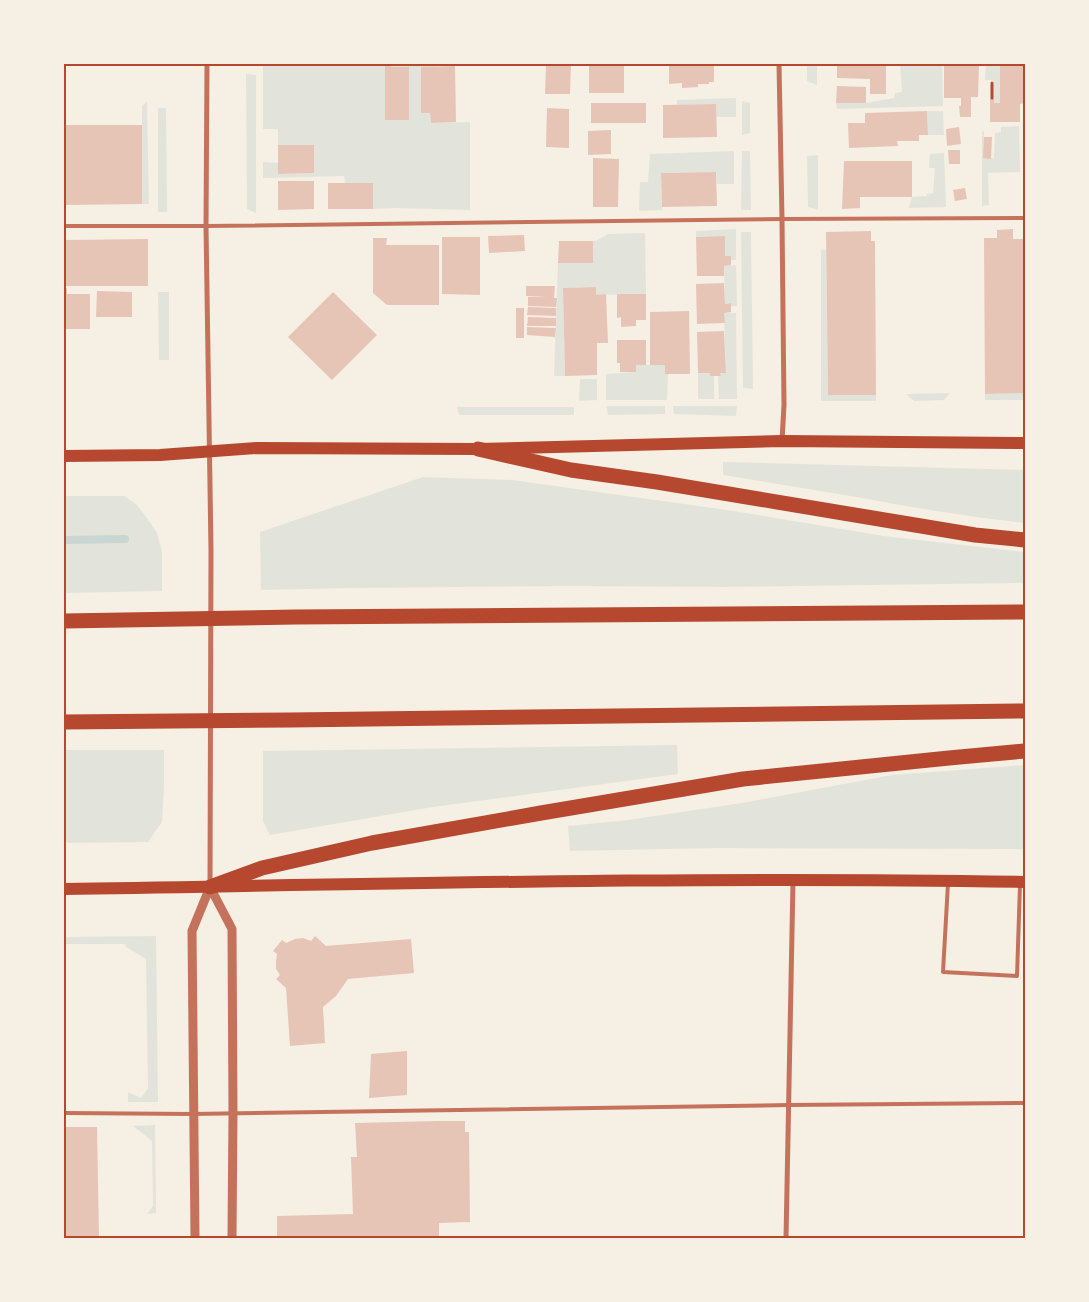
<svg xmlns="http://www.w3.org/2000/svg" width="1089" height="1302" font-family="'Times New Roman',serif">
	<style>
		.green { fill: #e2e4dc; fill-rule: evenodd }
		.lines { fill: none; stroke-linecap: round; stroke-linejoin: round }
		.stream { stroke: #c9d6d2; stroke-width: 8 }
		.building { fill: #e6c5b7 }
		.path { stroke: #b5482f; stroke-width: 3 }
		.service { stroke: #c5725c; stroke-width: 4 }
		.minor { stroke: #c5725c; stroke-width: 5 }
		.tertiary { stroke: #c5725c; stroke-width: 9 }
		.primary { stroke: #b5482f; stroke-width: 12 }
		.motorway { stroke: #b5482f; stroke-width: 15 }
		.neatline { fill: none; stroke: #b5482f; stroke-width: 2 }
	</style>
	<rect width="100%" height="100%" fill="#f6efe4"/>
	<path class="green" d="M263,64H436V67H421V113H430L431,123L470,122V210L396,208L373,209V183H345L344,176L263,178V162L278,163L279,174L314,173V145H278V129H263ZM385,64H391L385,120Z
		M807,64H817V85L807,81Z
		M900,64H942L943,106L837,109L836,103H866L894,98L895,93L902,92Z
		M986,64H1000V103H994L993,80H985Z
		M246,74L256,75V213L247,209Z
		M736,98V117H716V104L677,105V100Z
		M147,101L149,204H142V106Z
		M742,101L750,103V133L742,135Z
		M158,108H166L167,212H158Z
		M927,111H943L944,135H928Z
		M1019,126L1020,172L988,173L989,205L982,206V132L984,131V158H994L995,133L1001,132V127Z
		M734,151V184H717L716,172L661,173L662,210L639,211L640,182H648L650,154Z
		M742,151H750L751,210H741Z
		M944,153L946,207L909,208L912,197L927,196V194L933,193L935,168H929L930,154Z
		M818,155V210L808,207L807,156Z
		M736,229V260H731L725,256V236L696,237V231Z
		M741,232H751L753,389L743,388Z
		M645,233L646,294L596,295V287L563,288L565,376H554L558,263H592L593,241H596L608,234Z
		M821,250H826L828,395H876V401H821Z
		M736,265L737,306H731L730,303L725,304L724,266Z
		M158,292H169V360H159Z
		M724,313H736L737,399H719L718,376H721L720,373L726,372Z
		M636,365H665V374H668L667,400H606V374L635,372Z
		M698,373H710V376H714V399H698Z
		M580,379H597V400L579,401Z
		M950,393L944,400L914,401L906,394Z
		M1025,393V400H985V394Z
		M606,406H665V414L608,415Z
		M673,406H737L736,416L674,414Z
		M457,407H574V415H459Z
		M723,462L1025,470V523L983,518L917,508L845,495L723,475Z
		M423,477L512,480L734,511L884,536L1025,552V583L724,587L572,586L354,588L261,590L260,532Z
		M64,496H124L136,504L147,518L157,533L162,552V591L64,593Z
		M677,745L678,774L433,807L270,835L263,821V751Z
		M64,750H164V787L162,822L148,842L68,843L64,840Z
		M1025,765V849L717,848L570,851L568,826L628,820L742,803L892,775Z
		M156,936L158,1102H128V1092L141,1098L148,1088L146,959L126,947L125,944H64V937Z
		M155,1125L156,1213L147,1214L153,1206L152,1141L133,1126Z"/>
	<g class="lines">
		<path class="stream" d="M64,540L125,539"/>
	</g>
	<path class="building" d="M385,64H391V67H409V120H385Z
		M546,64H571L570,94H545Z
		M589,64H624V93H589Z
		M669,64H714V82H709V84H698V87L682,88V83L669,84Z
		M837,64H886V94H870V79L837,78Z
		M944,64H979L978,97H971V117H960L959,106H961V98H944Z
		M1000,64H1025V103L1020,104V122H990V98H994V103H1000Z
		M455,66L456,122L431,123L430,113H421V67Z
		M837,86L866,87V103H836Z
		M591,103H646V123H591Z
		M716,104L717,137L663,138V105Z
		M547,108L569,109V148L546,147Z
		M927,111L928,135H919V141H897L898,146L849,148L848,123H865V113Z
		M64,125H142V204L64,205Z
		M959,127L961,144L947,146L946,129Z
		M611,130V154L588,155V131Z
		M984,137H992L991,159L983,158Z
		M278,145H314V173L278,174Z
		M948,150H960V164H949Z
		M593,158L619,159L618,207H593Z
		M844,161H912V197H860V208L842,209Z
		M716,172L717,206L662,207L661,173Z
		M278,181H314V209L278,210Z
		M328,183H373V209H328Z
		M965,188L967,199L955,201L953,190Z
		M1013,229V239H1025V393L985,394L984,238H997V230Z
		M871,231V241H875L876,395H828L826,232Z
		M524,235L525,251L489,253L488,236Z
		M725,236V256H731V265L724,266V276H697L696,237Z
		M442,237H480V295L442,294Z
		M373,238H387L386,245H439V305H387L373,293Z
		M148,239V286H64V240Z
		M559,241H593V263H558Z
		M724,283L725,304L731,303V312L724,313L725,323L697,324L696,284Z
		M526,286H555L554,298H557L556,307L528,306V297H547L526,296Z
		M596,287V295L606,294L608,343H597V375L565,376L563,288Z
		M67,288V294H90V329H64V289Z
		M97,291L132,292V317H96Z
		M333,292L377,335L332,380L288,337Z
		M617,294H646V320H636V326L621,327V317L617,318Z
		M528,307L556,308V316L527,315Z
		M516,308H524V338H516Z
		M689,311L690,374H665V365H650V312Z
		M528,317L556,318V326H527Z
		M527,327L556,328L555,337L527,335Z
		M724,331L726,373H720L721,376H710V373H698L697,332Z
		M617,340H646V365H636V372H620V363H617Z
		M315,936L326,946L411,939L414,973L348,979L336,996L323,1007L325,1043L290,1046L286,988L276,979L280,975L276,969V962L277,954L273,951L282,940L286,943L295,939L303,938L311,941Z
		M407,1051V1095L369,1098L371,1054Z
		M438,1121H465V1132H469L470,1222L439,1223V1238H277V1216L353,1214L351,1157H357L355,1123Z
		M64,1127H97L99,1238H64Z"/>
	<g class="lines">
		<path class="path" d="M992,83V98"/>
		<path class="service" d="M64,226H206L782,219L1025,218
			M948,883L943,972L1017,976L1020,885
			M64,1113L193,1114L789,1105L1025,1103"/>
		<path class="minor" d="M207,64L206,226L211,551L210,886
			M779,64L782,219L784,405L782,441
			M786,1238L793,881"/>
		<path class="tertiary" d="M210,887L232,929L233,1112L232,1238
			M195,1238L192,931L210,887"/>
		<path class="primary" d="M64,456L160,455L257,448L478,449L782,441L1025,443
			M64,889C384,884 705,876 1025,882"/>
		<path class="motorway" d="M478,449L571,470L657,482L975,535L1025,540
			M64,621L296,617L1025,612
			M64,722L290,720L1025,711
			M210,887L262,868L372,843L541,813L743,779L949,758L1025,751"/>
	</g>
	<rect width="1089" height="1302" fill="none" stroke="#f6efe4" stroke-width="130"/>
	<rect x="65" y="65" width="959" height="1172" class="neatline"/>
</svg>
